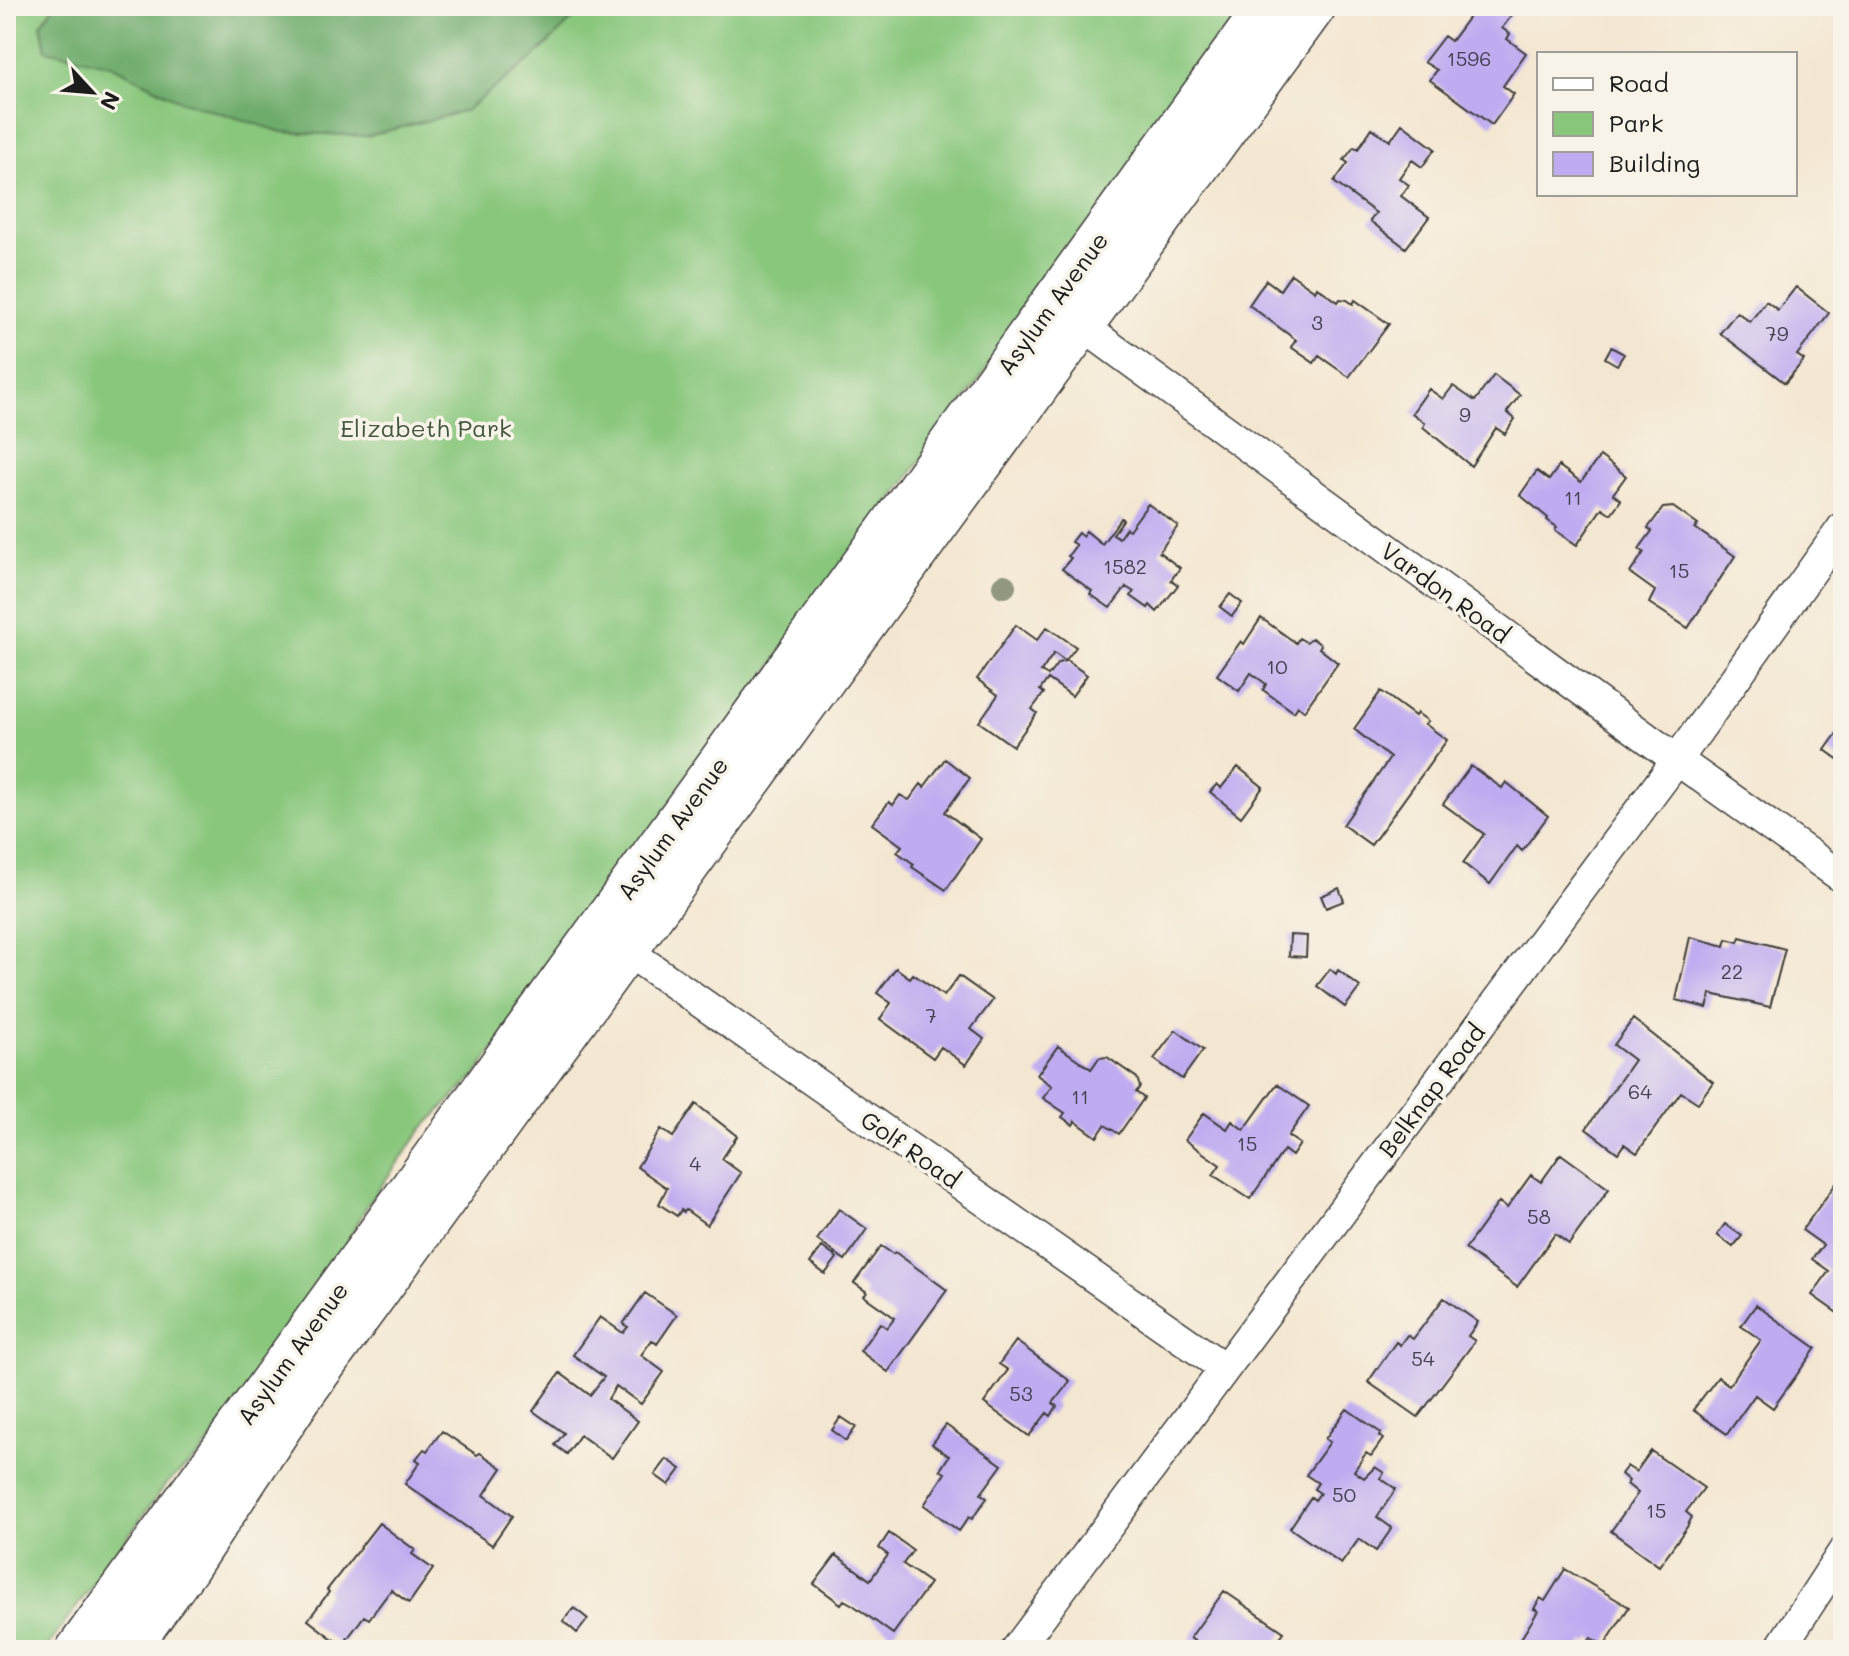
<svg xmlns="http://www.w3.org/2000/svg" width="1849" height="1656" font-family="Mali,sans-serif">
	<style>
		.green { fill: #89c77d; stroke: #52724c; stroke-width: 2 }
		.forest { fill: #6eac6c; stroke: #456444; stroke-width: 2 }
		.building { fill: #bfacf0; fill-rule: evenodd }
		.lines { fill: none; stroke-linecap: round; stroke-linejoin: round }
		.street-casing { stroke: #3c3a37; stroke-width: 33 }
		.secondary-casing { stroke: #3c3a37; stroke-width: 45 }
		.street { stroke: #fff; stroke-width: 30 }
		.secondary { stroke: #fff; stroke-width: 42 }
		.tree { fill: #929880 }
		.labels { text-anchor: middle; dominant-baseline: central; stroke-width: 7; stroke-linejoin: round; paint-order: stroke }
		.number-label { font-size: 20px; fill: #454051 }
		.street-label { font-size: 24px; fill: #1c1c1c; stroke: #f7f3e8 }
		.park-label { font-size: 24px; fill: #42583e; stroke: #f7f3e8 }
	</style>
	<rect width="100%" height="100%" fill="#f7f3e8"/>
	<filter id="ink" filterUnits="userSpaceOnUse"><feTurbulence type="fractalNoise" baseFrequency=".0125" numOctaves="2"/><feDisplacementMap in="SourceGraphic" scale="16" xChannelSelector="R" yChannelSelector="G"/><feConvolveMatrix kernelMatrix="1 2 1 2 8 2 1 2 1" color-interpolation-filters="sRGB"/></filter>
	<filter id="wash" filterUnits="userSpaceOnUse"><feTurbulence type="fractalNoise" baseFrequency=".006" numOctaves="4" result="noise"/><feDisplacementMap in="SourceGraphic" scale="32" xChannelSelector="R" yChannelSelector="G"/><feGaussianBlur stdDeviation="1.8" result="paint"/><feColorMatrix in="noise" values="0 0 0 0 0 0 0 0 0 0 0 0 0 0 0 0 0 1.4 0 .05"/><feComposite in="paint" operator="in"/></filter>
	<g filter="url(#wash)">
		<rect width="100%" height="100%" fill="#f4e7d1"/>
		<path class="green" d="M6,6H1250L474,1077L423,1128L368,1204L319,1294L201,1454L166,1484L45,1650H6Z"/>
		<path class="forest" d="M54,6H586L534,57L465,111L367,136L282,132L179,100L111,65L46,50L41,24Z"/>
		<g id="blocks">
			<path class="building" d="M1477,6H1499L1512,15L1502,28L1510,34L1507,39L1526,53L1503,86L1514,94L1492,125L1430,80L1437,70L1424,62L1444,36L1451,41Z
				M1402,124L1435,149L1422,167L1412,160L1399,178L1409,185L1401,196L1429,217L1406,248L1370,221L1376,213L1334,182L1348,163L1344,160L1354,147L1358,149L1372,128L1390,141Z
				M1291,274L1315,291L1317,287L1338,302L1340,299L1347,300L1353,304L1355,300L1389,324L1349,377L1319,356L1314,363L1291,347L1296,340L1249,305L1266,280L1280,290Z
				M1796,287L1829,313L1797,355L1804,360L1785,383L1720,333L1737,312L1750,322L1766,301L1778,310Z
				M1611,347L1624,354L1617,365L1605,358Z
				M1494,375L1520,395L1507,412L1515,419L1505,434L1496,428L1471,466L1423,427L1425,423L1412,413L1429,389L1443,399L1453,386L1475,401Z
				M1600,456L1626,476L1613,494L1621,500L1611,514L1602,508L1577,545L1555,530L1557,527L1547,520L1548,518L1520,495L1537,471L1549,480L1559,466L1581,482Z
				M1148,504L1178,526L1159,552L1180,568L1171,580L1178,585L1157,612L1150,605L1148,608L1131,596L1134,592L1126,587L1110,608L1090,594L1092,591L1062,569L1071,558L1068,556L1076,545L1071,542L1078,533L1082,536L1086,531L1102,544L1121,518L1123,520L1113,534L1119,538L1126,528L1129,530Z
				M1673,507L1698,525L1695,528L1735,556L1688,628L1649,603L1655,591L1630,573L1644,552L1639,549L1652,531L1648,528L1663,508Z
				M1230,594L1242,603L1232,616L1220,607Z
				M1261,618L1296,643L1299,638L1306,642L1312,638L1321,645L1319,648L1338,663L1304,711L1298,706L1294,712L1263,690L1266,684L1251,673L1239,691L1217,675L1241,641L1244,644Z
				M1016,625L1037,640L1047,627L1076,647L1066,660L1087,675L1072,696L1048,679L1040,690L1044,693L1032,709L1037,713L1013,746L979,722L998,695L977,679ZM1054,653L1065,661L1058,663L1048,676L1041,672Z
				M1381,691L1415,716L1417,713L1428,721L1425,724L1447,740L1371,845L1343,825L1390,758L1354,729Z
				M1843,725V763L1825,750Z
				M945,759L970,778L945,812L981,839L946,890L912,867L914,864L897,852L902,846L872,824L889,802L893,805L900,795L909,800L921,784L924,787Z
				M1471,766L1502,788L1506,782L1548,816L1522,851L1517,846L1490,884L1463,863L1484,834L1443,804Z
				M1238,767L1263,787L1241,817L1210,792L1217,784L1221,788Z
				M1339,888L1344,901L1326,908L1321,896Z
				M1290,935L1307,936L1306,957L1289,956Z
				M1690,937L1725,946L1727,939L1738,942L1740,937L1785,949L1770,1007L1711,994L1707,1008L1676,1000Z
				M896,968L910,978L913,974L944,996L959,976L993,1000L971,1029L984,1039L966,1065L941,1047L933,1058L880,1019L891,1003L877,993Z
				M1330,969L1336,974L1338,970L1360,987L1345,1007L1317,986Z
				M1633,1019L1713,1082L1698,1103L1681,1092L1637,1153L1624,1144L1618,1153L1586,1129L1634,1060L1614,1045Z
				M1176,1030L1203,1050L1182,1079L1154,1059Z
				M1058,1046L1091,1069L1099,1058L1107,1057L1137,1078L1140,1087L1136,1092L1144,1098L1119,1134L1105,1125L1097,1137L1075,1121L1073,1125L1062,1117L1065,1113L1043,1098L1052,1086L1037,1075Z
				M1277,1084L1309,1106L1288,1136L1300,1144L1292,1156L1284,1150L1250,1199L1213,1175L1220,1165L1185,1140L1204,1113L1227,1129L1232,1121L1244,1130Z
				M696,1104L737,1136L722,1159L741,1173L707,1225L686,1210L684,1212L681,1210L677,1216L659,1204L667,1188L637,1167L661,1129L673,1137Z
				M1561,1154L1609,1189L1569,1244L1555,1234L1517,1287L1465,1249L1499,1202L1507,1208L1531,1175L1541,1182Z
				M1843,1174V1317L1812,1295L1829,1271L1812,1259L1823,1245L1802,1230Z
				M839,1209L867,1229L845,1260L817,1240Z
				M1725,1224L1742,1236L1733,1247L1717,1235Z
				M881,1246L893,1254L895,1252L947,1290L888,1372L860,1351L880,1323L887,1328L895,1318L864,1296L867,1292L854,1283Z
				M822,1247L837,1258L825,1274L810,1263Z
				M645,1293L677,1315L657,1344L652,1340L641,1355L664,1372L641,1404L616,1386L608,1399L638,1421L612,1458L580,1435L567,1454L555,1445L564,1433L533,1411L560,1373L590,1395L604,1377L573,1355L600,1317L623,1333L628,1327L623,1324Z
				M1444,1298L1478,1322L1468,1336L1475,1341L1418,1417L1368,1382L1396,1342L1400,1345L1407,1335L1413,1339Z
				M1756,1305L1816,1348L1773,1408L1755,1395L1727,1434L1693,1410L1718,1377L1729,1385L1761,1340L1741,1326Z
				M1016,1341L1070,1381L1053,1403L1057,1406L1051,1416L1047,1413L1029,1436L984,1403L1008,1370L999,1364Z
				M1347,1409L1381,1433L1379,1436L1383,1439L1371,1456L1366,1453L1354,1471L1364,1478L1375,1467L1384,1473L1380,1478L1396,1489L1377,1517L1392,1528L1376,1551L1359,1539L1341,1564L1290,1528L1311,1497L1315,1500L1320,1493L1314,1489L1318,1483L1306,1475L1330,1442L1325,1439Z
				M841,1417L856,1427L846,1441L832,1430Z
				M946,1425L1002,1465L981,1494L987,1498L972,1519L969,1517L959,1531L924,1505L945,1473L940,1470L949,1456L932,1444Z
				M442,1431L477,1455L480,1453L502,1468L484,1495L512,1516L492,1545L405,1484L420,1462L416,1459L424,1449L427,1451Z
				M1651,1451L1704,1488L1686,1512L1692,1517L1687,1527L1659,1566L1611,1531L1638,1493L1627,1484L1629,1481L1621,1474L1627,1466L1636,1472Z
				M667,1459L681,1469L669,1485L655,1475Z
				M379,1523L415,1550L412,1554L433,1569L409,1603L391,1590L369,1619L364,1616L342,1646L308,1620L329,1592L327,1590Z
				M889,1533L913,1550L903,1564L930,1583L893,1634L853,1605L844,1600L841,1604L814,1584L836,1555L870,1580L888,1555L879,1548Z
				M1565,1569L1629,1607L1604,1646L1591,1638L1587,1643L1584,1641L1578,1650H1514L1538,1611L1534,1609L1540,1598L1545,1601Z
				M1224,1591L1284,1632L1271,1650H1200L1203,1647L1190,1638Z
				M574,1608L588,1619L577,1633L563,1621Z"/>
		</g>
	</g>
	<g filter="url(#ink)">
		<use href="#blocks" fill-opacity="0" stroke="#3c3a37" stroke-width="2"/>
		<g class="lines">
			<defs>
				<path id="street" d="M1066,314L1677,760L1843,878
					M610,939L1224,1368
					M1016,1650L1677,760L1843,527
					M1779,1650L1843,1552"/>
				<path id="secondary" d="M77,1650L1267,6
					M127,1650L188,1567L300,1398L1315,6"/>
			</defs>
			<use href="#street" class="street-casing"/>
			<use href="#secondary" class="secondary-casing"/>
			<use href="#street" class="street"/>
			<use href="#secondary" class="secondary"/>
		</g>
		<circle class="tree" cx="1004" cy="586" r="12"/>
	</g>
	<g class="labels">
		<g class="number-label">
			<text x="1469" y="58">1596</text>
			<text x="1317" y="322">3</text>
			<text x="1777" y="333">79</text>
			<text x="1465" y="414">9</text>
			<text x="1573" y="497">11</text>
			<text x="1125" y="566">1582</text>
			<text x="1679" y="570">15</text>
			<text x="1277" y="666">10</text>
			<text x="1732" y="971">22</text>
			<text x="931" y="1015">7</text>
			<text x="1640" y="1091">64</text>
			<text x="1080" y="1096">11</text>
			<text x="1247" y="1143">15</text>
			<text x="695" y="1163">4</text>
			<text x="1539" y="1216">58</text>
			<text x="1423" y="1358">54</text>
			<text x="1021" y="1393">53</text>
			<text x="1344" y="1494">50</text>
			<text x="1656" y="1510">15</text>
		</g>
		<g class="street-label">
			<text transform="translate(1052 303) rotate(-54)">Asylum Avenue</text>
			<text transform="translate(1446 592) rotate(36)">Vardon Road</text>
			<text transform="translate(672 828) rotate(-54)">Asylum Avenue</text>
			<text transform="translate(1431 1090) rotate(-53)">Belknap Road</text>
			<text transform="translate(911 1149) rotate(35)">Golf Road</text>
			<text transform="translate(292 1353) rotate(-54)">Asylum Avenue</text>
		</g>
		<g class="park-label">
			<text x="426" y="427">Elizabeth Park</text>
		</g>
	</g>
	<rect width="1849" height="1656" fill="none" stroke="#f7f3e8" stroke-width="32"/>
	<rect x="1537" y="52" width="260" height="144" fill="#f7f3e8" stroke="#9f9d96" stroke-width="2"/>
	<rect x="1553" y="78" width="40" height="12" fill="#ffffff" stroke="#9f9d96" stroke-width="2"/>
	<text x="1609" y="92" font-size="24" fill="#1c1c1c">Road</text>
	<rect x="1553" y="112" width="40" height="24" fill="#89c77d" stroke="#9f9d96" stroke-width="2"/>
	<text x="1609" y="132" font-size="24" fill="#1c1c1c">Park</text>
	<rect x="1553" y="152" width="40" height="24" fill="#bfacf0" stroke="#9f9d96" stroke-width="2"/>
	<text x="1609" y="172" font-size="24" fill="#1c1c1c">Building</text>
	<g transform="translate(92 92) rotate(116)" stroke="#f7f3e8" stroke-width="6" paint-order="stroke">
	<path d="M0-6L14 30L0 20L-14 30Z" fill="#1c1c1c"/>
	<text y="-12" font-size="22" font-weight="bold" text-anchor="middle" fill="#1c1c1c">N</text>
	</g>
</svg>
